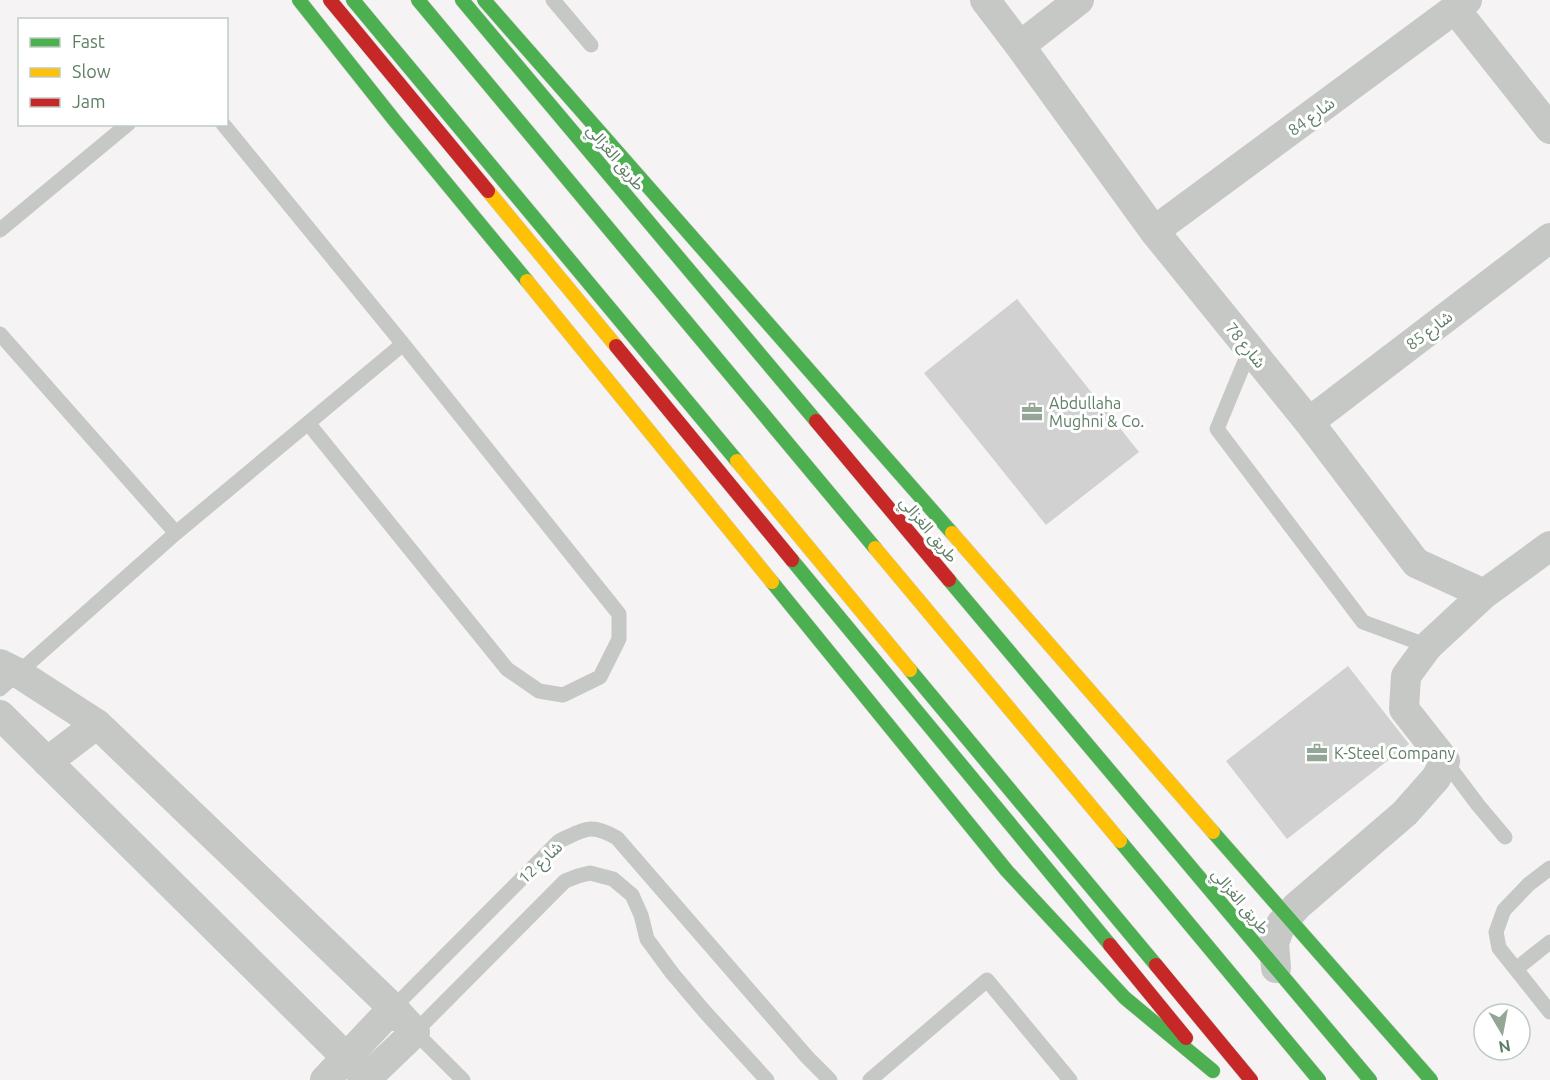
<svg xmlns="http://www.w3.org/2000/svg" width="1550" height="1080" font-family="Ubuntu,'Noto Sans Arabic',sans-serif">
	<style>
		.building { fill: #d0d1d0 }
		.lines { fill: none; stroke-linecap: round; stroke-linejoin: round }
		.fast-casing { stroke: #d0d0cf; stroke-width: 15 }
		.slow-casing { stroke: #d0d0cf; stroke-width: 15 }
		.jam-casing { stroke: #d0d0cf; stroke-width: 15 }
		.lane { stroke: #c5c8c5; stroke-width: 15 }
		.street { stroke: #c5c8c5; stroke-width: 30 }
		.fast { stroke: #4caf50; stroke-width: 14 }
		.slow { stroke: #ffc107; stroke-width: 14 }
		.jam { stroke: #c62828; stroke-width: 14 }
		.fast-bridge-casing { stroke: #cfd0cf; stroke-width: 15; stroke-linecap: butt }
		.slow-bridge-casing { stroke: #cfd0cf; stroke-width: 15; stroke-linecap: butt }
		.fast-bridge { stroke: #4caf50; stroke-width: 14 }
		.slow-bridge { stroke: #ffc107; stroke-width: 14 }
		.labels { text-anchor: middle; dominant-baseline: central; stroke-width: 6; stroke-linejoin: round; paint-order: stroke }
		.street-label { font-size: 16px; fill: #5f7e65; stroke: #fff }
		.poi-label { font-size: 16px; fill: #5f7e65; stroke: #fff; text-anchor: start }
	</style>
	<rect width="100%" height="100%" fill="#f5f3f4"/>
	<path class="building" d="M1017,299L1139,452L1046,525L924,373Z
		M1348,666L1409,744L1287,839L1226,761Z"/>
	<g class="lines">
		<defs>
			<path id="fast" d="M299,0L395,121L527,281
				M353,0L737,461
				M418,0L875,548
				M462,0L816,421
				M792,560L1110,945
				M949,580L1370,1080
				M772,582L1007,871L1125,998L1213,1071
				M910,670L1156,965
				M1120,841L1319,1080"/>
			<path id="slow" d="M488,191L616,346
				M527,281L772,582
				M737,461L910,670
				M875,548L1120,841"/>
			<path id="jam" d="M330,0L488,191
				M616,346L792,560
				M816,421L949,580
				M1110,945L1186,1038
				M1156,965L1251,1080"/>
		</defs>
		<use href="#fast" class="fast-casing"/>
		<use href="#slow" class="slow-casing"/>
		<use href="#jam" class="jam-casing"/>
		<path class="lane" d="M553,0L591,45
			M223,124L403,344L619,614V639L600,677L563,695L539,691L507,669L308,423
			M0,230L128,124
			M0,334L176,533
			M1250,349L1217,429L1363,622L1428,646
			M0,689L176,533L403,344
			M1445,761L1478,805L1505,837
			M1550,868L1529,884L1504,910L1496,932L1499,948L1550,1012
			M1516,969L1550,942
			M393,1008L559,841C586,829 590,823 617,838L807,1057L830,1080
			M463,1080L415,1032L565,881L578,876L590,873L613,879L632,895L641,915L647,939L672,973L705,1012L767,1080
			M870,1080L987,980L1070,1080"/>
		<path class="street" d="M985,0L1020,46L1154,231L1309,422L1416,563L1484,594
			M1455,9L1550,129
			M1020,46L1079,0
			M1154,231L1467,0
			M1309,422L1550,238
			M0,664L18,673L97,724L393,1008L415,1032L365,1080
			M0,715L367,1078
			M47,762L97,724
			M1276,968L1274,943L1281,924L1297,906L1405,813L1436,778L1445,761L1404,709L1406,676L1428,646L1484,594L1550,546
			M325,1080L393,1008"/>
		<use href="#fast" class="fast"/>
		<use href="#slow" class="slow"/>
		<use href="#jam" class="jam"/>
		<defs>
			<path id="fast-bridge" d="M484,0L952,533
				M1213,832L1431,1080"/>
			<path id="slow-bridge" d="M952,533L1213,832"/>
		</defs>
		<use href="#fast-bridge" class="fast-bridge-casing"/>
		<use href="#slow-bridge" class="slow-bridge-casing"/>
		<use href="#fast-bridge" class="fast-bridge"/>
		<use href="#slow-bridge" class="slow-bridge"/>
	</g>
	<defs>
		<symbol id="office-bare" viewBox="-9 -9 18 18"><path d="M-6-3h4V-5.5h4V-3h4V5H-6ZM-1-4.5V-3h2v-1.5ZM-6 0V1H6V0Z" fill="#94a797" stroke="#fff" stroke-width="2.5" paint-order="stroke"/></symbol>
	</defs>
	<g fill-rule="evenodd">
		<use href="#office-bare" x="1017" y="397" width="30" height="30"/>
		<use href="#office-bare" x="1302" y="738" width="30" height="30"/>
	</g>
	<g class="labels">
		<g class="street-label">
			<text transform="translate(1311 116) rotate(-36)">شارع 84</text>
			<text transform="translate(616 157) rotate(50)">طريق الغزالي</text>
			<text transform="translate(1429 330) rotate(-37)">شارع 85</text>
			<text transform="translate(1246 345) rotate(51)">شارع 78</text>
			<text transform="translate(929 529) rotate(50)">طريق الغزالي</text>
			<text transform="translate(540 862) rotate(-43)">شارع 12</text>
			<text transform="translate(1241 901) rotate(50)">طريق الغزالي</text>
		</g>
		<g class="poi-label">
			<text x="1049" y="403">Abdullaha<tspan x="1049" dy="18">Mughni &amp; Co.</tspan></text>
			<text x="1334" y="753">K-Steel Company</text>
		</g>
	</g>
	<rect x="18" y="18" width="210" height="108" fill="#ffffff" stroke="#bfcbc1" stroke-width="1.5"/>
	<rect x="30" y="38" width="30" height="9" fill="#4caf50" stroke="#bfcbc1" stroke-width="1.5"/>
	<text x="72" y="48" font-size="18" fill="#5f7e65">Fast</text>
	<rect x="30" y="68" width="30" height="9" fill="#ffc107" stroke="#bfcbc1" stroke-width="1.5"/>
	<text x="72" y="78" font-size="18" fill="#5f7e65">Slow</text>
	<rect x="30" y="98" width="30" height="9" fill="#c62828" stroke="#bfcbc1" stroke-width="1.5"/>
	<text x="72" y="108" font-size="18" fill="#5f7e65">Jam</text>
	<g transform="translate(1502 1032) rotate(170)"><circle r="28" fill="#ffffff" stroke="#bfcbc1" stroke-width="1.5"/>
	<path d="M0-4.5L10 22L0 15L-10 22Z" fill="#94a797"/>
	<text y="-9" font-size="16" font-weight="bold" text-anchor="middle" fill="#5f7e65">N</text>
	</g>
</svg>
